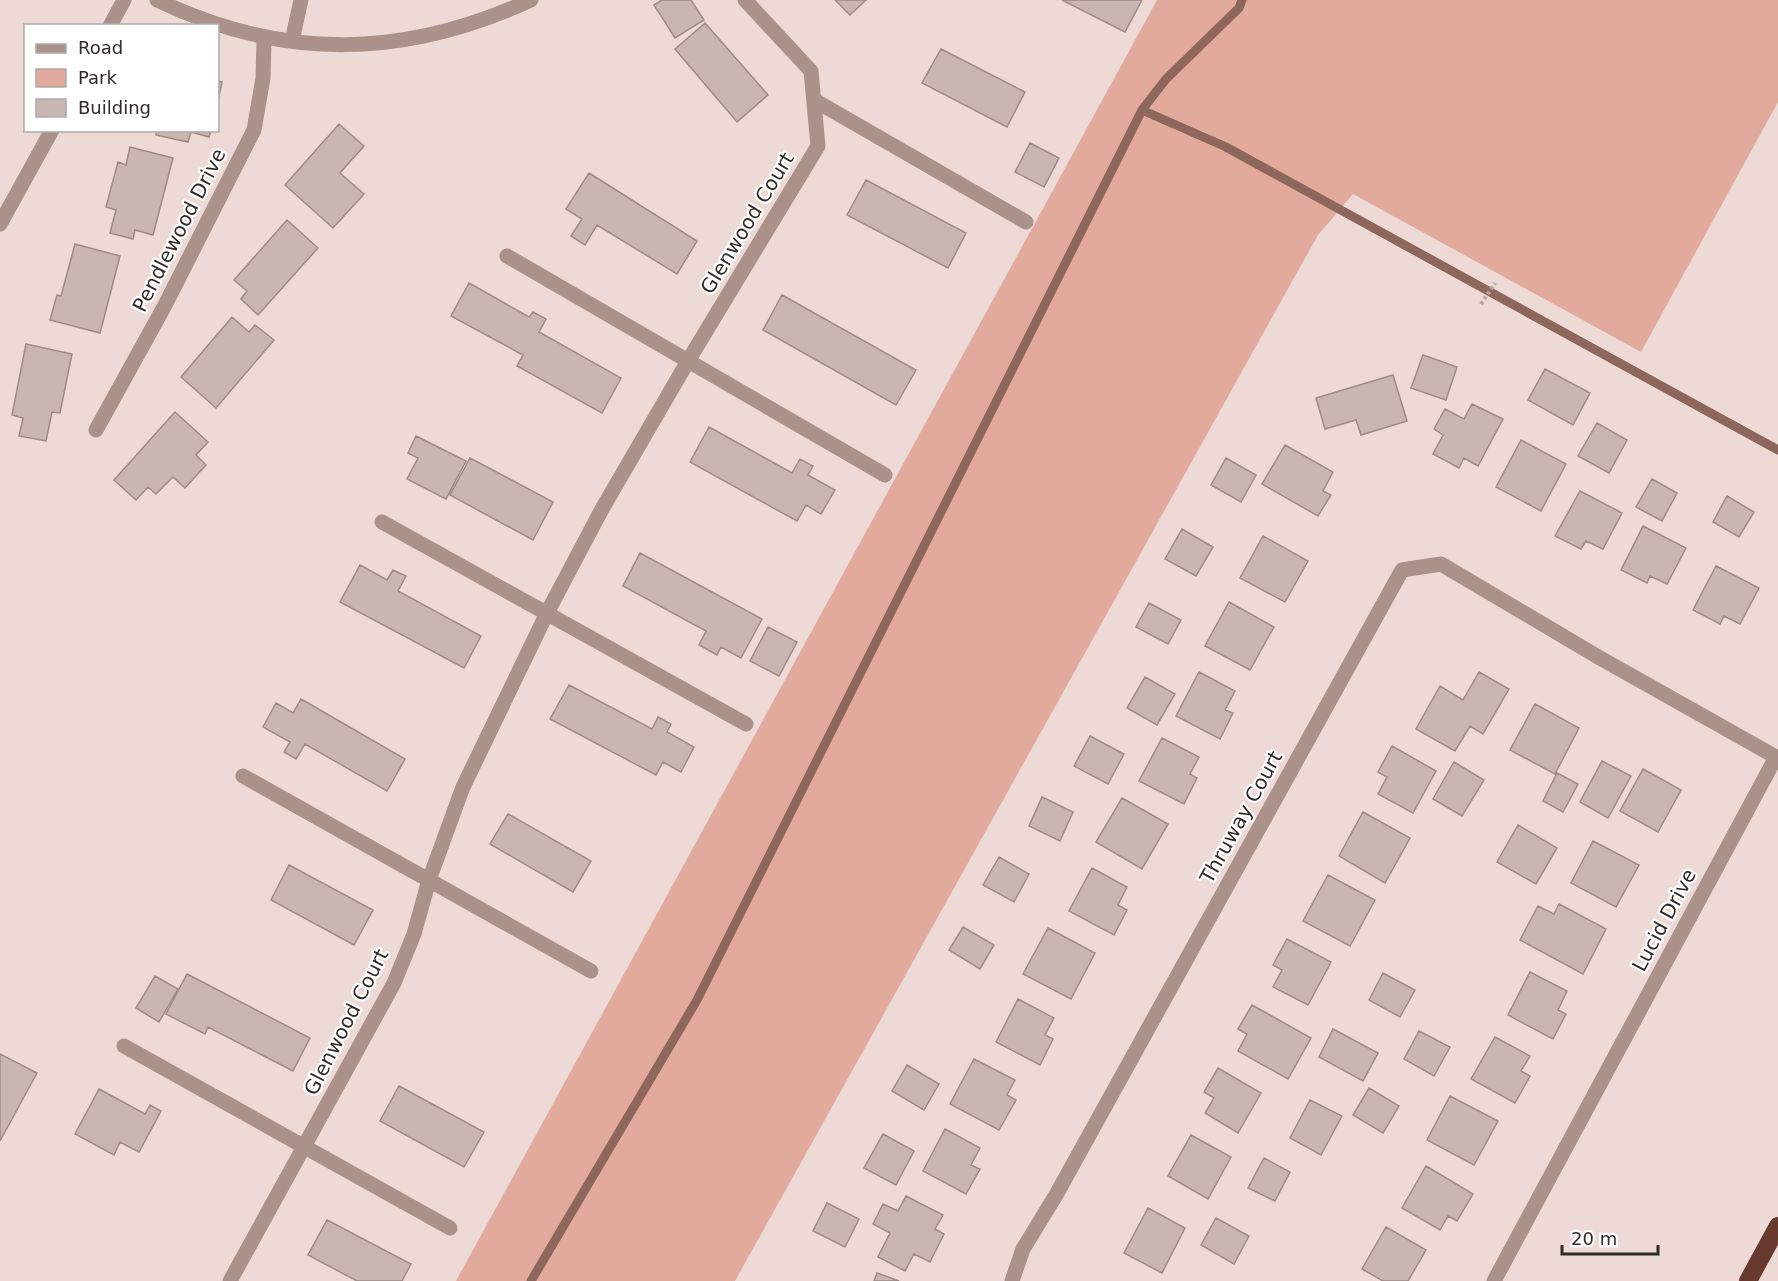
<svg xmlns="http://www.w3.org/2000/svg" width="1778" height="1281" font-family="'DejaVu Sans',sans-serif">
	<style>
		.green { fill: #e1aa9d }
		.lines { fill: none; stroke-linecap: round; stroke-linejoin: round }
		.stream { stroke: #8e675c; stroke-width: 9 }
		.building { fill: #c8b6b2; stroke: #9c8b87; stroke-width: 1.5 }
		.path { stroke: #b3a4a0; stroke-width: 4; stroke-dasharray: 3 3; stroke-linecap: butt }
		.minor { stroke: #aa918a; stroke-width: 15 }
		.motorway { stroke: #68392d; stroke-width: 18 }
		.labels { text-anchor: middle; dominant-baseline: central; stroke-width: 4.5; stroke-linejoin: round; paint-order: stroke }
		.street-label { font-size: 20px; fill: #302a28; stroke: #fff }
	</style>
	<rect width="100%" height="100%" fill="#eddad6"/>
	<path class="green" d="M1157,0H1778V102L1641,352L1353,194L1318,235L735,1281H456Z"/>
	<g class="lines">
		<path class="stream" d="M1142,110L1226,147L1778,450
			M531,1281L697,1000L1142,110L1166,79L1239,8L1242,0"/>
	</g>
	<path class="building" d="M662,0H691L704,20L675,38L654,5Z
		M835,0H866L850,15Z
		M1062,0H1142L1125,32Z
		M705,23L768,95L737,122L675,49Z
		M941,49L1025,92L1007,127L922,83Z
		M218,81L222,82L218,101Z
		M339,124L364,146L340,173L364,194L333,228L285,185Z
		M157,130H211L209,137L191,132L188,142L156,135Z
		M1030,143L1059,158L1044,187L1015,172Z
		M130,147L173,158L153,235L135,230L133,239L110,233L116,210L106,207L118,162L126,165Z
		M589,173L697,241L677,274L597,225L585,245L571,236L582,219L566,209Z
		M866,180L966,233L948,268L847,215Z
		M287,220L318,248L258,315L241,299L247,291L234,280Z
		M75,244L120,256L100,333L50,320L57,295L61,296Z
		M469,283L529,317L533,312L546,319L539,332L621,378L602,413L517,366L523,355L451,316Z
		M782,295L916,370L896,405L763,330Z
		M232,317L249,332L255,325L274,340L216,408L181,377Z
		M26,344L72,354L60,413L52,412L46,441L19,436L23,418L12,415Z
		M1423,355L1457,367L1446,400L1411,388Z
		M1545,369L1590,393L1573,425L1528,400Z
		M1393,375L1407,421L1361,435L1356,420L1325,429L1316,398Z
		M1472,404L1503,419L1478,466L1464,458L1459,468L1433,454L1443,435L1434,429L1445,409L1464,419Z
		M175,412L208,442L196,455L206,465L185,488L173,477L156,494L148,487L136,500L114,480Z
		M1597,423L1627,440L1609,473L1578,456Z
		M709,427L792,473L800,459L813,466L808,475L835,490L821,514L806,505L797,521L690,462Z
		M416,436L466,461L446,499L407,479L418,458L408,453Z
		M1521,440L1566,464L1541,511L1496,487Z
		M1285,445L1333,472L1323,491L1331,495L1318,516L1262,484Z
		M470,458L553,502L533,540L450,495Z
		M1226,458L1256,475L1241,502L1211,485Z
		M1652,479L1677,493L1662,521L1636,507Z
		M1580,491L1622,513L1603,549L1586,541L1581,549L1555,536Z
		M1727,496L1754,512L1739,537L1713,522Z
		M1643,526L1686,548L1667,584L1650,576L1647,583L1621,570Z
		M1182,529L1213,547L1196,576L1165,559Z
		M1263,536L1308,561L1285,602L1240,578Z
		M640,553L762,619L741,658L721,647L717,655L699,645L706,631L623,586Z
		M360,565L387,580L393,570L406,576L398,591L481,636L464,668L340,602Z
		M1716,566L1759,588L1740,624L1724,616L1720,624L1693,610Z
		M1229,602L1274,627L1250,670L1205,646Z
		M1149,603L1181,620L1168,644L1136,627Z
		M768,627L797,642L779,676L750,661Z
		M1199,672L1235,691L1225,710L1233,713L1220,739L1176,716Z
		M1479,672L1509,689L1483,734L1470,726L1455,751L1416,729L1440,686L1463,700Z
		M1145,677L1175,694L1157,725L1127,708Z
		M569,685L652,729L658,717L671,724L667,732L694,747L681,772L663,762L656,775L550,719Z
		M301,699L405,759L387,791L305,744L296,759L284,752L290,742L263,727L276,703L293,713Z
		M1535,704L1579,728L1555,774L1510,750Z
		M1090,736L1124,754L1108,784L1074,766Z
		M1162,738L1199,757L1190,774L1197,778L1184,804L1139,781Z
		M1392,746L1436,771L1413,813L1378,794L1387,777L1378,772Z
		M1602,761L1631,776L1608,818L1580,802Z
		M1454,762L1484,780L1462,816L1433,799Z
		M1643,769L1681,790L1658,832L1620,811Z
		M1557,773L1578,784L1563,812L1543,801Z
		M1042,797L1073,812L1060,841L1029,826Z
		M1122,798L1168,824L1142,869L1096,842Z
		M1363,812L1410,838L1385,883L1339,856Z
		M508,814L591,861L573,892L490,844Z
		M1518,825L1557,848L1536,884L1497,862Z
		M1593,841L1639,865L1616,907L1571,883Z
		M999,857L1029,874L1014,902L983,885Z
		M289,865L373,910L354,945L271,900Z
		M1092,868L1127,887L1118,905L1127,910L1114,935L1069,911Z
		M1328,875L1375,900L1350,946L1303,921Z
		M1559,904L1606,929L1583,974L1520,940L1538,906L1554,914Z
		M963,927L994,945L980,969L949,950Z
		M1048,928L1095,953L1071,999L1023,974Z
		M1287,939L1331,962L1308,1005L1273,987L1282,970L1273,965Z
		M1530,972L1567,991L1558,1010L1566,1014L1553,1039L1508,1015Z
		M1383,973L1415,990L1400,1017L1369,1000Z
		M187,974L310,1038L293,1071L208,1027L205,1034L166,1014Z
		M155,976L178,989L159,1022L136,1008Z
		M1018,999L1054,1018L1045,1035L1053,1039L1040,1065L996,1042Z
		M1252,1005L1311,1038L1288,1079L1238,1051L1247,1034L1238,1029Z
		M1333,1029L1378,1053L1363,1081L1319,1057Z
		M1419,1031L1450,1047L1434,1076L1404,1059Z
		M1495,1037L1530,1056L1521,1071L1530,1076L1515,1103L1471,1079Z
		M0,1054L37,1073L0,1141Z
		M974,1059L1015,1080L1007,1095L1016,1100L999,1130L950,1104Z
		M907,1065L939,1084L924,1110L892,1091Z
		M1218,1068L1261,1093L1238,1133L1205,1113L1214,1098L1204,1092Z
		M399,1086L484,1132L464,1167L380,1121Z
		M1369,1088L1399,1106L1383,1133L1353,1115Z
		M99,1089L145,1114L150,1105L161,1111L139,1152L120,1142L114,1155L75,1134Z
		M1450,1096L1498,1121L1474,1165L1427,1140Z
		M1310,1100L1342,1116L1321,1155L1290,1138Z
		M945,1129L980,1148L971,1165L980,1169L966,1194L923,1171Z
		M883,1134L914,1151L896,1185L864,1168Z
		M1191,1135L1231,1157L1208,1199L1168,1176Z
		M1264,1158L1290,1172L1275,1201L1248,1188Z
		M1426,1166L1473,1194L1457,1221L1448,1216L1440,1230L1402,1208Z
		M906,1196L943,1215L935,1229L944,1234L930,1262L914,1254L905,1271L878,1257L890,1233L873,1224L883,1204L898,1211Z
		M827,1203L859,1219L845,1247L813,1231Z
		M1148,1208L1185,1228L1162,1273L1124,1253Z
		M1216,1218L1249,1236L1234,1264L1201,1245Z
		M327,1220L411,1264L402,1281H357L308,1255Z
		M1386,1227L1426,1250L1408,1281H1383L1362,1269Z
		M877,1273L899,1281H874Z"/>
	<g class="lines">
		<path class="path" d="M1481,304L1495,283"/>
		<path class="minor" d="M157,0C284,61 405,58 531,0
			M110,26L124,0
			M292,41L301,0
			M814,100L1026,222
			M0,224L52,130
			M507,256L885,475
			M96,430L164,307L254,130L263,78L264,39
			M382,522L746,724
			M243,776L591,971
			M124,1046L450,1228
			M230,1281L394,983L414,934L429,880L463,787L547,613L602,509L688,361L818,146L811,71L745,0
			M1012,1281L1023,1249L1056,1195L1402,570L1441,564L1600,658L1776,757L1494,1281"/>
		<path class="motorway" d="M1748,1281L1778,1226"/>
	</g>
	<g class="labels">
		<g class="street-label">
			<text transform="translate(747 223) rotate(-59)">Glenwood Court</text>
			<text transform="translate(179 230) rotate(-63)">Pendlewood Drive</text>
			<text transform="translate(1241 817) rotate(-61)">Thruway Court</text>
			<text transform="translate(1664 920) rotate(-62)">Lucid Drive</text>
			<text transform="translate(346 1022) rotate(-63)">Glenwood Court</text>
		</g>
	</g>
	<rect x="24" y="24" width="195" height="108" fill="#ffffff" stroke="#acaaa9" stroke-width="1.5"/>
	<rect x="36" y="44" width="30" height="9" fill="#aa918a" stroke="#acaaa9" stroke-width="1.5"/>
	<text x="78" y="54" font-size="18" fill="#302a28">Road</text>
	<rect x="36" y="69" width="30" height="18" fill="#e1aa9d" stroke="#acaaa9" stroke-width="1.5"/>
	<text x="78" y="84" font-size="18" fill="#302a28">Park</text>
	<rect x="36" y="99" width="30" height="18" fill="#c8b6b2" stroke="#acaaa9" stroke-width="1.5"/>
	<text x="78" y="114" font-size="18" fill="#302a28">Building</text>
	<path d="M1562 1245v9h96v-9" fill="none" stroke="#302a28" stroke-width="3"/>
	<text x="1571" y="1245" font-size="18" fill="#302a28" stroke="#ffffff" stroke-width="4.5" paint-order="stroke">20 m</text>
</svg>
